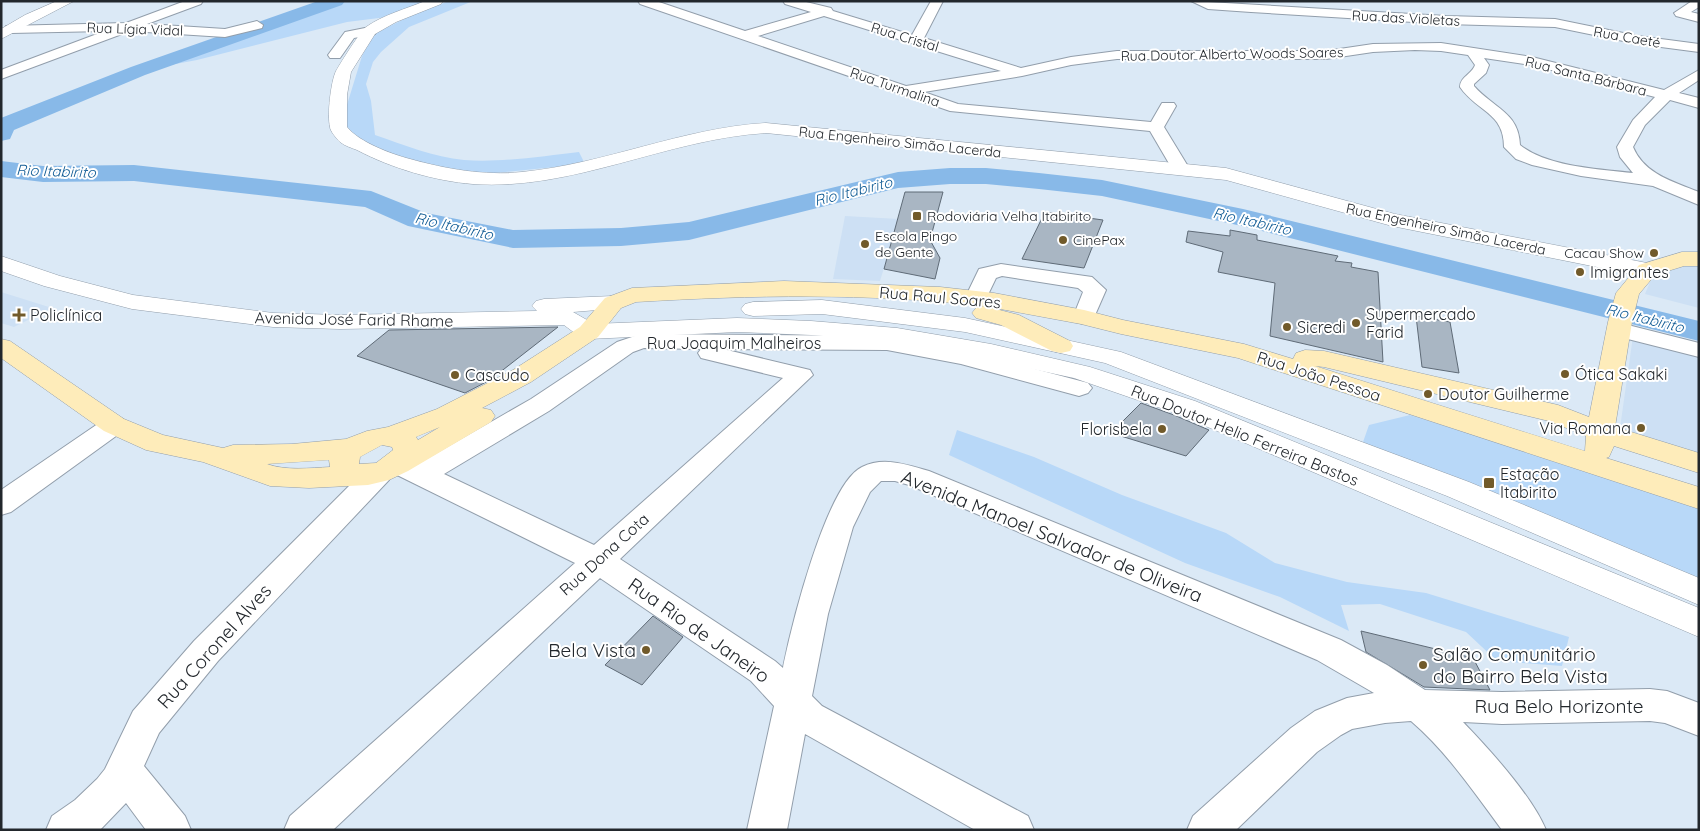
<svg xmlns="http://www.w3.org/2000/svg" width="1700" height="831" font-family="Quicksand,sans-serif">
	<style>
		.built { fill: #cde0f4 }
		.green { fill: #b8d8f8 }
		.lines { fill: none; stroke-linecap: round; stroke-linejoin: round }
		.stream { stroke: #88b9e8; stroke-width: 4.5 }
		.river { fill: #88b9e8; fill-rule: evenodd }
		.building { fill: #a9b6c3; stroke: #5f6b77 }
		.minor-casing { stroke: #929eab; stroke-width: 2 }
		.tertiary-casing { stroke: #929eab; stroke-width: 1 }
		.secondary-casing { stroke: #929eab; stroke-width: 1 }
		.minor { fill: #fff; fill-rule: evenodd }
		.tertiary { fill: #fff; fill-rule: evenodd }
		.secondary { fill: #feecba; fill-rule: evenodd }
		.poi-dot { fill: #715a2a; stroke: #fff; stroke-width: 2 }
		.labels { text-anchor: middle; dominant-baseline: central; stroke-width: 4; stroke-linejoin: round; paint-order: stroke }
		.far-street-label { font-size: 14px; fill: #22272c; stroke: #fff }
		.far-poi-label { font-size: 14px; fill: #22272c; stroke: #fff; text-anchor: start }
		.far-water-label { font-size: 15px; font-style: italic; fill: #105b94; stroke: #fff }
		.poi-label { font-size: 16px; fill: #22272c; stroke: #fff; text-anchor: start }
		.street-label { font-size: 16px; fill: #22272c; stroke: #fff }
		.near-street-label { font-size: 19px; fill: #22272c; stroke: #fff }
		.near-poi-label { font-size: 19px; fill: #22272c; stroke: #fff; text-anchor: end }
	</style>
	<rect width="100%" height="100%" fill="#dbe9f6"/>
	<path class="built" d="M845,216L899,219L880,281L833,279Z
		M1695,262H1699V308L1645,294L1652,277Z
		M1,292L52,308L14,327L1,323Z
		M1633,336L1699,351V455L1620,428Z"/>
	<path class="green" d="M336,1H433L387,17L347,22L197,60L138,71Z
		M449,1H473L409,27L381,52L373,62L366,84L371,101L375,135C404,145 434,157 464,160C499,163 544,156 579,152L585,164L474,175L399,157L350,137L342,121L362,56L374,34L412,15Z
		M1410,415L1699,506V584L1363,442L1369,425Z
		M957,430L1034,457L1122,495L1226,533L1275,563L1347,582L1426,593L1569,637L1562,666L1497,661L1466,632L1380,604L1341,605L1349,631L1280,597L1185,563L949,455Z"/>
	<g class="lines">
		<path class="stream" d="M1,126H3"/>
		<path class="river" d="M318,1H345L342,5L145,75L14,130L10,139L1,141V118L131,67Z
			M1,161L43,166L134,165L371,191L426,213L513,230L621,228L689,222L898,172L950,168H986L1039,173L1102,180L1243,209L1699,321V341L1242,226L1102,196L1039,189L986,184H950L898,188L689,240L621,246L513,248L408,226L365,207L134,181L43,182L1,177Z"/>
	</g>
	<path class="building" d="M905,192H943L930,240L940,258L935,279L884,269Z
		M1045,212L1103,220L1084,268L1022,259Z
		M1230,230L1257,235V240L1338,256L1335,261L1352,263L1351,267L1378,272L1383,362L1270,336L1275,283L1218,272L1223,252L1186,242L1188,231L1230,236Z
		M1416,316L1450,322L1459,373L1422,367Z
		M558,327L490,380L465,393L357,356L389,330Z
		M1141,403L1174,415L1209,430L1186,456L1111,433Z
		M653,616L683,637L642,685L605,665Z
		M1361,631L1473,658L1490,690L1424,687L1366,652Z"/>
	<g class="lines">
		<defs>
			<path id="minor" d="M185,1H203L201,4L147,24L225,29L257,21L263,25L262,28L225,37L130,31L1,79V70L105,31L11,33L6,32L5,29L6,26L126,23Z
				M638,1H656L745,31L811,12L785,4L783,1H802L831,8L833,11L912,35L931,1H943L924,38L1021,68L1071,57L1117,51H1326L1373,44L1441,43L1532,57L1664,90L1699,70V80L1679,93L1699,98V108L1670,100L1645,125L1633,147C1644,174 1674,182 1699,192V205L1653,186L1581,176L1532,165L1516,159L1504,147C1504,112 1477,112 1460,87C1460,77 1472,74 1475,65L1468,55L1441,51L1415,50L1373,52L1326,59H1117L1071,65L1022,76L924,92L958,104L1151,122L1162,103H1174L1176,106L1164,127L1189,168L1186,172L1180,173L1174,172L1150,131L950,111L640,4ZM824,16L1001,71L906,86L758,36ZM1484,58L1532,65L1655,97L1633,120L1617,147L1620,157L1633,173C1599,169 1548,167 1520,145C1519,112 1493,108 1474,86V84L1486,73L1489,65Z
				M1191,1L1446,16L1555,19L1638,36L1699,44V52L1638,44L1555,27L1446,24L1251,12L1208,9Z
				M1692,1H1699V7L1691,12L1699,14V22L1676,16L1674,13Z
				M370,27L375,28L376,31L375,34L354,38L340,58H330L328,55L345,32Z
				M1001,264L1092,277L1106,290L1092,322L1084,324L1076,322L1073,317L1083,292L1078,288L1002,276L996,278L984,303L976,305L968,303L965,298L979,269Z
				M1620,323L1699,343V357L1612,335L1608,330L1612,325Z
				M641,334L887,336L963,350L1088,383L1092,388L1088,393L1079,396L961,364L887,350L723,349L810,370L813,375L620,559L775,661L783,668C791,628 826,484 862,467C884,456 907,465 929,471L1341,640L1387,665L1425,690L1502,692L1650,689L1667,691L1699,703V736L1665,723L1650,721L1502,724L1463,722C1489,749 1532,796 1546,830H1502C1474,792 1447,752 1411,721L1385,723L1352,729L1341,735L1317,752L1236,830H1187L1193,816L1291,728L1315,711L1347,698L1374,693L1317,660L909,485L895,481H881L870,492L853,527L828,614L812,696L822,706L1028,816L1034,830H975L805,734L787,830H747L774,706L751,681L600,578L333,830H284L290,816L575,563L393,473L389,480L218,661L159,733L144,766L185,816L191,830H146L126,803L100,830H46L52,816L75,800L97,779L105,769L133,711L194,641L369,466L379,463L385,465L388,457L398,455L420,463L531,399L617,342ZM644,348L701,349L698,353L701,358L783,378L594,545L444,474L549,411L633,352Z
				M114,417L123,419L127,425L123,431L11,512L1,515V490L105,419Z"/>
			<path id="tertiary" d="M57,1H74L1,39V29L25,15Z
				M425,1H443L441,4L396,22L375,34L351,72L347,95V127C359,142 391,154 410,159C446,169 484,176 522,172C605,164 682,128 766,123L1226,168L1395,214L1647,263L1655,265L1658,270L1655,275L1647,277L1392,226L1226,180L766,133C666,139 573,191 473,184C435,181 391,168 357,150C352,148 345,146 340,142C337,139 330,131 330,127C327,115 331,81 336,71C341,62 360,32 366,27C383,15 406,9 425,1Z
				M1,256L60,276L133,295L273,313L340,315L537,311L532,306L536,301L544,299L613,296L621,298L625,303L621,308L573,312L594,324L737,318L811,321L897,328L991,344L1090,367L1195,401L1699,608V637L1175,413L1074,378L991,360L897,342L811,335L737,332L589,339L580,337L564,325L340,329L273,327L132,309L44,286L1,271Z
				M822,300L965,318L1121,352L1469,482L1699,578V605L1447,496L1105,363L965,332L822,314L753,316L745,314L741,309L745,304L753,302Z"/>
			<path id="secondary" d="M1682,252H1699V266H1684L1655,275L1639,294L1632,322L1615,427L1699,453V473L1614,446L1609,457L1606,458L1699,487V509L1238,358L1121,334L1081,324L984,306L1019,315L1070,341L1073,346L1070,351L1061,353L1052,351L1001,325L976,318L972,313L976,308L984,306C868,293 752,295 636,302L621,308L598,337L531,382L482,408L491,410L495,416L491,422L408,471L389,480L368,485L309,488L270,486L203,462L146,450L104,431L1,358V339L10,341L124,419L163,435L223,448L233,445L292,444L346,439L367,431L388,427L437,409L513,370L580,327L605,298L632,288L784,281L940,287L994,293L1084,310L1123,320L1244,344L1293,359L1296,353L1305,350L1324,351L1558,405L1589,417L1608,322L1616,293L1639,265ZM1315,366L1324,367L1549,421L1586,436L1585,451ZM440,427L418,440L416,437ZM382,445L392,447L393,450L376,463L359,464L360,457ZM329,460L330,467C310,468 286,471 267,464Z"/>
		</defs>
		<use href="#minor" class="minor-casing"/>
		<use href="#tertiary" class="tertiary-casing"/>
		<use href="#secondary" class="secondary-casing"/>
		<use href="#minor" class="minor"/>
		<use href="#tertiary" class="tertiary"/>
		<use href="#secondary" class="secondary"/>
	</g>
	<g class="poi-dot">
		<rect x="912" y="211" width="10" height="10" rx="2.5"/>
		<circle cx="1063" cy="240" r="5"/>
		<circle cx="865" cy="244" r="5"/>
		<circle cx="1654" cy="253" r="5"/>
		<circle cx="1580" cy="272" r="5"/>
		<path d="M16.5 307.5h5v5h5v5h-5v5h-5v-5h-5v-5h5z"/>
		<circle cx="1356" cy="323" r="5"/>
		<circle cx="1287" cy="327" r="5"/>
		<circle cx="1565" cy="374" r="5"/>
		<circle cx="455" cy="375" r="5"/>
		<circle cx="1428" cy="394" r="5"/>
		<circle cx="1641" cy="428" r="5"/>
		<circle cx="1162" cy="429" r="5"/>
		<rect x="1483" y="477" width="12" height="12" rx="2.5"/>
		<circle cx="646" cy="650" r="5"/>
		<circle cx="1423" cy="665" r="5"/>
	</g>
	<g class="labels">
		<g class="far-street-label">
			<text transform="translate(1406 18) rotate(3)">Rua das Violetas</text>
			<text transform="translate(135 29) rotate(2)">Rua Lígia Vidal</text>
			<text transform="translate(905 37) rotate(17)">Rua Cristal</text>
			<text transform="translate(1627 37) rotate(10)">Rua Caeté</text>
			<text transform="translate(1232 54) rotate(-1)">Rua Doutor Alberto Woods Soares</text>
			<text transform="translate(1586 76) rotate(14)">Rua Santa Bárbara</text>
			<text transform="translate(895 87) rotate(19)">Rua Turmalina</text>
			<text transform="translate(900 142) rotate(6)">Rua Engenheiro Simão Lacerda</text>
			<text transform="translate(1446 229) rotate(12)">Rua Engenheiro Simão Lacerda</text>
		</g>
		<g class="far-poi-label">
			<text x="927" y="216">Rodoviária Velha Itabirito</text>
			<text x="875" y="236">Escola Pingo<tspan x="875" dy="16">de Gente</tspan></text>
			<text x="1073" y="240">CinePax</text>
			<text x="1644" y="253" text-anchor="end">Cacau Show</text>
		</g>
		<g class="far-water-label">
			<text transform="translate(56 171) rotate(2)">Rio Itabirito</text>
			<text transform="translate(853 191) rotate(-14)">Rio Itabirito</text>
			<text transform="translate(1252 221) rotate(13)">Rio Itabirito</text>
			<text transform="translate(454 226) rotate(13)">Rio Itabirito</text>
			<text transform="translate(1645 318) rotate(14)">Rio Itabirito</text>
		</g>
		<g class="poi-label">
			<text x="1590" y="272">Imigrantes</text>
			<text x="1366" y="314">Supermercado<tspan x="1366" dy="18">Farid</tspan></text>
			<text x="30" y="315">Policlínica</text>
			<text x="1297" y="327">Sicredi</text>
			<text x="1575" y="374">Ótica Sakaki</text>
			<text x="465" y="375">Cascudo</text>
			<text x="1438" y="394">Doutor Guilherme</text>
			<text x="1631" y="428" text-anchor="end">Via Romana</text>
			<text x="1152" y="429" text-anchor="end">Florisbela</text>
			<text x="1500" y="474">Estação<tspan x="1500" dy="18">Itabirito</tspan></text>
		</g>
		<g class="street-label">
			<text transform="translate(940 297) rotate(5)">Rua Raul Soares</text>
			<text transform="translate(354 319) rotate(1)">Avenida José Farid Rhame</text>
			<text x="734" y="343">Rua Joaquim Malheiros</text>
			<text transform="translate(1319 376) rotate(18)">Rua João Pessoa</text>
			<text transform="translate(1245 435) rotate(22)">Rua Doutor Helio Ferreira Bastos</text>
			<text transform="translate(604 554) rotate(-42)">Rua Dona Cota</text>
		</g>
		<g class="near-street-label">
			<text transform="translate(1052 536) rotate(22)">Avenida Manoel Salvador de Oliveira</text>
			<text transform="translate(699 630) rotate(35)">Rua Rio de Janeiro</text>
			<text transform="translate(214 646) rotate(-48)">Rua Coronel Alves</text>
			<text x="1559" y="706">Rua Belo Horizonte</text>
		</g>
		<g class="near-poi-label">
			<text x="636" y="650">Bela Vista</text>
			<text x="1433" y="654" text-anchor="start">Salão Comunitário<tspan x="1433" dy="22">do Bairro Bela Vista</tspan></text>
		</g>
	</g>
	<rect width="1700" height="831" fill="none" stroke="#22272c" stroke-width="5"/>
</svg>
